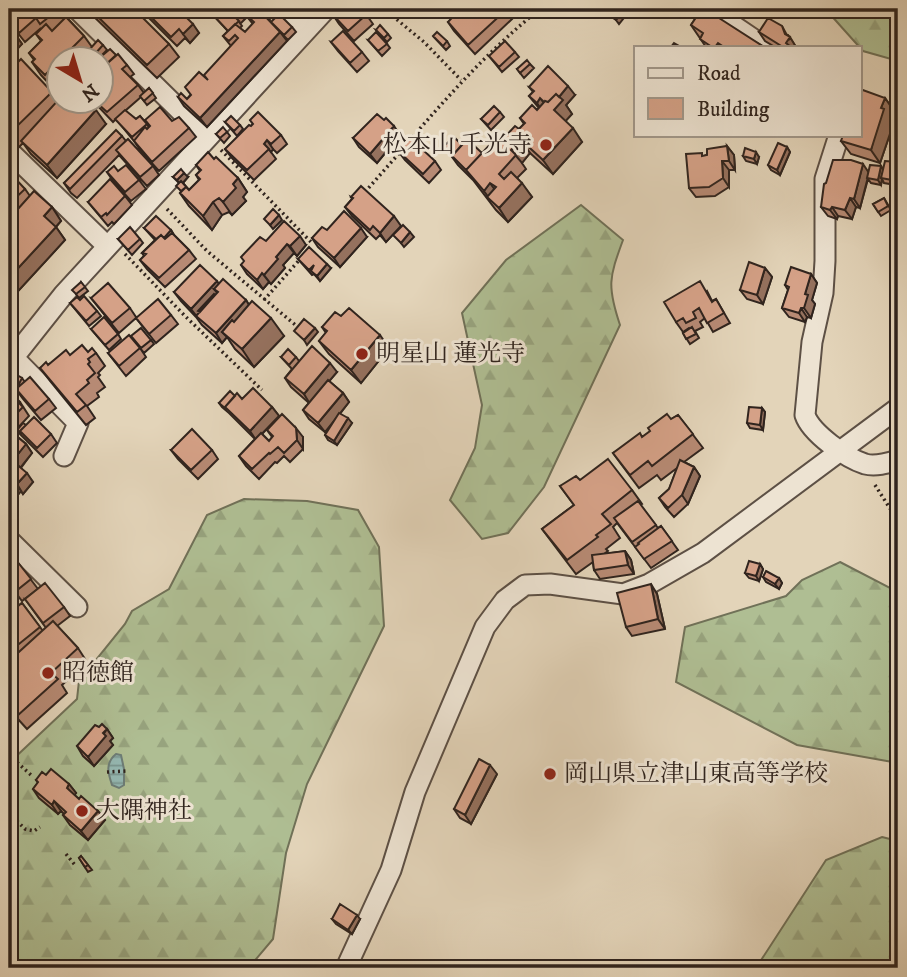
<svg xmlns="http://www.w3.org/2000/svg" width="907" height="977" font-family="'IM FELL DW Pica','Noto Serif JP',serif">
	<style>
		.forest { fill: url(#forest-firs); stroke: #707158; stroke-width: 2 }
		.water { fill: url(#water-rules); stroke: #6d7d77; stroke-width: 2 }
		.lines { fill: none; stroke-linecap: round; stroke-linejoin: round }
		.street-casing { stroke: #5d5045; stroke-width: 23 }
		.path { stroke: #30241e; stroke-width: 3.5; stroke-dasharray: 2 3.5; stroke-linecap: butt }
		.street { stroke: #ede3d2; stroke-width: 19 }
		.wall { fill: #b78a74; stroke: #30241e; stroke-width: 2 }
		.shaded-wall { fill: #95715e; stroke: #30241e; stroke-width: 2 }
		.building { fill: #d5a187; stroke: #30241e; stroke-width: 2 }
		.poi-dot { fill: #8f2418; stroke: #ede3d2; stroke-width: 2.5 }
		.labels { text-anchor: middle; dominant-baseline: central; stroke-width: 6; stroke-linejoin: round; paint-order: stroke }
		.poi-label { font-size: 24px; fill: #30241e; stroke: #ede3d2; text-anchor: start }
	</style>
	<defs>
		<pattern id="forest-firs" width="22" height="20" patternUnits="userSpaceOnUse" patternTransform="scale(1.75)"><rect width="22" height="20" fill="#afbe93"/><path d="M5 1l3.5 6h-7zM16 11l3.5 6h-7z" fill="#97a37e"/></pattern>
		<pattern id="water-rules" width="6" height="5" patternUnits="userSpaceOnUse" patternTransform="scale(1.75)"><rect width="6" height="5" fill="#95b8b2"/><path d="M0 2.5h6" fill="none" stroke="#7a9590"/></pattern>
	</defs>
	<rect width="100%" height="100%" fill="#e3d4b9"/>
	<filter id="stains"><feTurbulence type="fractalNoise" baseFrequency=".00286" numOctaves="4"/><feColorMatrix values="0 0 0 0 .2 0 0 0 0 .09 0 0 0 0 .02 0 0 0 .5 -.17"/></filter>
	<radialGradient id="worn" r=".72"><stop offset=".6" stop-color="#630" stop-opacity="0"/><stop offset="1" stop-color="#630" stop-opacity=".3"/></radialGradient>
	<path class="forest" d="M829,9H898V61L863,51L828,12Z
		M581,205L623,240C609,278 607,286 620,325L544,487L508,533L482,539L450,500L475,448L482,405L462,313L506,260Z
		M244,499L307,501L358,510L379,547L384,626L307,784L286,853L273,939L251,965L243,968H9V763L77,699L79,681L125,624L132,611L169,589L207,515Z
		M840,562L898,592V763L797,745L676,682L685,627L786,596L802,580Z
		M882,837L898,841V968H756L826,860Z"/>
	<path class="water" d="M116,754L121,755L124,769V785L119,788L112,785C108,773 105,763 116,754Z"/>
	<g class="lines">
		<defs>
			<path id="street" d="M77,9L207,137
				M282,9L304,31
				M709,9L765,47
				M839,135L825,179V261L823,293L812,342L805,415C811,433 846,458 865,464C876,467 888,463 898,460
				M9,151L106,245
				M9,353L78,423L64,456
				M9,370L14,357L64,294L326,9
				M9,540L77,607
				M346,968L391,870L415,792L485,627L505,600L525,585L550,584L623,594L649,584L703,553L898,408"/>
		</defs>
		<use href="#street" class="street-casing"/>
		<path class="path" d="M384,9L424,42L461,80
			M409,141C450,94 491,48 540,9
			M221,150L313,244
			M365,192L402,150
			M167,209L207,251L299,328
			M125,254L185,316L262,390
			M264,300L302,257
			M875,485L898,521
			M9,755L31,775
			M107,772L126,771
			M9,813L25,829L34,831L40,827
			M66,854L75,865"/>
		<use href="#street" class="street"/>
	</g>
	<path class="wall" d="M9,9H32L33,10L35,9H68L71,13L66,17L84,36L92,47L103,45L107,50L97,60L91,53L84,60H60V83L54,89L41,75L32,62L34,60L29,53L41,41L36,34L41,28L25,42L9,22Z
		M86,9H129L169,44L179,57L157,78Z
		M140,9H178L199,33L190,43L185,38L177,46Z
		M249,9H273L276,12L269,20L272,23L292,27L296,32L288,40L283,35L287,41L207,127L184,106L178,97L187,99L231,46L223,36L228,31L214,16L228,10L244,12L247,17L241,23L239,22L242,26L240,28L245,32L253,24L244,13Z
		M332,9H363V10L373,24L354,41L339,24L333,15L335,13Z
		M505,9L512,19L475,54L454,31L448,22L461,13Z
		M511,9H523L524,10L517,16Z
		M683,9L700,10L764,47H706L691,25L695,19L687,14Z
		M9,26L22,44L11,55L18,62L52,92L58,100L106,124L57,178L31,154L23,143L18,148L9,138Z
		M376,30L388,34L391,38L387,42Z
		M759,32L788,35L796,47H775L765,41Z
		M433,36L447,41L450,46L446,50Z
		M368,40L387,44L390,48L382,56Z
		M331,42L362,52L369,61L357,72L338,51Z
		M515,52L519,57L502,72L489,56Z
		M116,55L127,65L134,74L130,77L138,85L144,93L149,88L156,98L147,105L141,97L125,111L136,119L140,116L149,127L145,120L172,121L189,128L196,137L159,171L140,150L134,141L116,119L113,122L94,102H102Z
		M530,64L534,68L524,78L517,69Z
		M529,87L575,95L566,105L572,114L565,121L582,142L553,174L530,153L522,163L526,169L517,178L532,197L508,222L496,210L473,180L458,165L444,146L462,145L482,153L519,129L524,124L520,118L539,108L529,96L533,92Z
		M885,98L894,111L891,119L894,122L880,163L851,154L841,141Z
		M500,112L504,117L491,130L481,119Z
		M250,120L281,135L287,144L277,153L273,149L271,152L276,159L254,180L232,158L225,149L253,124Z
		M225,122L240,125L243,129L237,136Z
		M227,132L230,136L224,143L216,134Z
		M898,134V162L894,161L891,156Z
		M400,135L377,163L359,147L353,138Z
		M122,136L126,141L153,166L159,175L147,186L119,155L77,198L71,193L64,183Z
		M727,146L734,155L735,170H729V187L715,196L696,197L689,188L704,156Z
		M787,147L790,152L780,175L771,170L768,165Z
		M398,151L435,161L441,170L429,183L405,160Z
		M743,156L759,157L757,164L746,161Z
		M214,159L238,178L247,192L243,197L246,201L232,215L229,212L222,215L212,230L189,206L180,193L181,192L179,183L173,177H188L183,183L189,190L199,180L196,175L200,171L196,165Z
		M896,162L898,165V173L896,185L884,183L882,179L881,185L871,183L868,179L860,208L856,207L852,219L838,216L837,219L828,216L821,207L869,172L881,166L883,170Z
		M118,171L139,180L146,189L131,201L113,181L107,172Z
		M9,176L25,189L30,196L52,207L61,221L56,227L65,240L9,301Z
		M125,196L132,205L114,224L112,222L108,226L88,202Z
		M351,197L401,226L386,242L380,235L376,239L352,216L345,207L352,199Z
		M884,198L891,210L881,216L873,204Z
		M144,228L171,230L174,235L189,250L196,259L165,287L147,269L140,260L144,256L142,253L155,240Z
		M327,230L367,237L340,267L318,247L312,238Z
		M118,239H140L143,243L132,255Z
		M266,241L306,245L297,256L294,253L283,265L285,268L271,284L269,282L263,289L247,274L241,265Z
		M298,259L331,268L320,281L314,274L312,275Z
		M765,268L772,277L763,304L747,299L740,290Z
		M811,274L817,283L812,300L815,304L811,318L807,317L805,322L789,317L782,308L788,290L785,285Z
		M81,282L88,291L79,298L76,294Z
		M219,284L246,300L249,305L284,336L254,367L235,349L227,337L222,343L202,325L196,317L181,301L174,292Z
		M707,291L712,301L716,299L730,323L713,332L705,318L700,322L703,327L695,331L699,338L690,344L683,333L690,329L689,328L683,332L676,322Z
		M91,298L130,308L136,317L171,315L178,324L156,343L136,318L119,333Z
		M80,300L97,311L101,316L89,326L70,303Z
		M341,316L389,348L361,383L329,354L319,341L326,333L322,327Z
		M91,329L118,334L121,339L109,350Z
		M151,340L154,344L144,353L134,341Z
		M140,348L146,357L126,376L108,353Z
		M88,352L96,353L105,366L98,373L100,375L98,377L105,387L97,393L99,397L87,406L95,418L86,425L50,381L40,368L70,355Z
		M281,357H296L299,361L337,372L329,381L343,393L349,402L340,414L352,423L337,445L328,440L325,435L336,418L325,432L309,419L303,410L309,403L291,387L285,378L292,369Z
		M22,378L25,382L49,399L56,408L41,420L23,399L12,384Z
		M9,396L20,402L29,416L13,433L26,444L32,453L21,468L33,482L23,494L21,491L9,506Z
		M235,396L242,399L272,407L279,416L262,434L269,441L272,437L267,430L303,437V449L290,462L284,456L277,463L275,462L259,479L246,466L239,456L255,439L229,413L222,407L219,403Z
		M762,408L765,412L763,430L750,428L747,423Z
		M678,415L703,448L684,462L694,467L700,476L688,504L674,517L665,507L659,498L669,489L677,468L661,480L657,475L639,488L613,453L642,437Z
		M26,425L51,434L57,443L43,457L20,434L17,430Z
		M171,450H212L218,459L198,479L178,459Z
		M580,480L632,490L642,504L640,505L658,528L661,526L678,550L651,568L617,523L613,527L620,538L606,549L608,551L604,554L625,551L631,560L634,574L600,579L594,570L593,562L576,574L542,529L574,505L560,486Z
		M9,551L38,589L22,601L9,584Z
		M760,564L763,569L759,581L749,578L745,573Z
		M763,577L779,578L782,583L779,589L766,582Z
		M657,594L665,629L632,636L626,627Z
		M25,599L64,607L70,616L57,626L78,648L87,662L62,685L67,693L27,729L17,718L11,723L9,721V613L22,603L43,631L46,628Z
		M99,727L107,729L113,738L110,741L113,745L94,766L83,756L77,746Z
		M497,774L471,824L460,818L454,809Z
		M46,775L69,784L76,793L74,795L79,799L98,811L105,820L88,840L70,825L63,815L64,814L61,811L58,814L39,798L33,789L38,783L36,780Z
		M81,856L92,870L88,872L79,858Z
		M332,919H360L352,934L336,924Z"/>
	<path class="shaded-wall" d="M264,9H273L276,12L267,21L261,12Z
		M403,9H416L409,17Z
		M624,9H631L619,24L616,20Z
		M193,24L199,33L190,43L183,34Z
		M782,26L789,39L790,37L796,47H789L786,43Z
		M280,32L287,41L207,127L200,118Z
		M15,34L22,44L9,58V42Z
		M568,86L575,95L566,105L572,114L563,124L554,110L556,101Z
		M540,98L547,107L543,112L537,103Z
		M885,98L894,111L891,119L894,122L880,163L871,150L881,108Z
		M96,110L106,124L57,178L47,165Z
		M394,126L400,135L377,163L370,154Z
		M573,128L582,142L553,174L543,160Z
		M267,140L273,149L271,152L264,144Z
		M521,140L530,153L522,163L511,150Z
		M727,146L734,155L735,170L729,161Z
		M787,147L790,152L780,175L777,170Z
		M756,152L759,157L757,164L754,159Z
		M722,161L729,170V187L723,178Z
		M896,162L898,165V173L896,185L892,180Z
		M863,164L869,173L860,208L854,199Z
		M881,166L884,171L881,178L882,179L881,185L878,180Z
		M184,173L188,177L181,185L177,180Z
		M238,178L247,192L243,197L246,201L232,215L223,202L233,184Z
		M490,183L500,197L491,201L484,191Z
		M522,183L532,197L508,222L499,208Z
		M850,198L856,207L852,219L845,210Z
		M213,202L222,215L212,230L203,216Z
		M52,207L61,221L54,229L44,216Z
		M832,207L838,216L837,219L830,210Z
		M279,215L282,220L273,229L270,225Z
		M394,216L401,226L386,242L380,233Z
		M56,227L65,240L9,301V278Z
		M361,228L367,237L340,267L334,258Z
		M171,230L174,235L163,247L159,242Z
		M410,232L414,237L404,247L401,243Z
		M300,236L306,245L297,256L290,246Z
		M287,244L294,253L283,265L285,268L271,284L264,275L276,257Z
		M327,264L331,268L320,281L317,276Z
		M765,268L772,277L763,304L757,295Z
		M262,273L269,282L263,289L257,280Z
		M811,274L817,283L812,300L815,304L811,318L804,308L805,294Z
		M217,281L223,290L214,289L219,295L198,318L191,309Z
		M246,300L252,310L222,332L227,337L222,343L216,333Z
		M801,308L807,317L805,322L799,313Z
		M271,318L284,336L254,367L242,349Z
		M315,328L318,332L307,345L304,340Z
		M380,335L389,348L361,383L351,370Z
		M330,363L337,372L310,404L304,394Z
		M343,393L349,402L325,432L318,423Z
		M272,407L279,416L256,440L250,431Z
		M762,408L765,412L763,430L760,425Z
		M348,418L352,423L337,445L334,441Z
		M296,428L303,437V449L297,440Z
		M26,444L32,453L20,468L14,459Z
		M694,467L700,476L688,504L682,495Z
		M27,473L33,482L23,494L17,484Z
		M15,482L21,491L9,506V489Z
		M625,551L631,560L634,574L628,565Z
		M760,564L763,569L759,581L756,576Z
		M779,578L782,583L779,589L775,584Z
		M651,584L657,594L665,629L658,619Z
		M107,729L113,738L110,741L113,745L94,766L88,757Z
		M490,765L497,774L471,824L465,815Z
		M69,784L76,793L73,797L67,788Z
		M54,801L61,811L58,814L52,805Z
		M98,811L105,820L88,840L81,831Z
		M357,915L360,919L352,934L348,930Z"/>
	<path class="building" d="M20,9H32L33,10L35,9H59L40,24L36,18L19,33L9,21V18Z
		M96,9H129L132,12L134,9L169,44L147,65L93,12Z
		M143,9H178L193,24L183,34L179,29L171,37Z
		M221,9H227L228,10L229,9H240L244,12L237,18L234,16L239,21L228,31L214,16Z
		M249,9H264L261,12L280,32L200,118L178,97L181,93L187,99L191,95L185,87L199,72L208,80L204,75L238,38L235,35L229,41L223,36L235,24L245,32L254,22L244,13Z
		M333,9H356L357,10L361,9L367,14L348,31L333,15L336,12Z
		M465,9H505L506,10L468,45L448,22L459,10L461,13Z
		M616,9H624L616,20L610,16Z
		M683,9H700L695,17Z
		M705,9L764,47H724L718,43L715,47H712L700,39L703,33L691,25L701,10Z
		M279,14L292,27L284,35L271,22Z
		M66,17L84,36L67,53L73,60H60L59,77L51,69L45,75L32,62L35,59L29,53L42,40L36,34L46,24L52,31Z
		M768,18L782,26L785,34L790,37L786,43L791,47H783L759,32Z
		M380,25L388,34L384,38L376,30Z
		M9,26L15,34L9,42Z
		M343,31L362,52L350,63L331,42Z
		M376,32L387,44L378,51L368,40Z
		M437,32L447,41L443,46L433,36Z
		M98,40L103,45L94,55L89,50Z
		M505,41L515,52L499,67L489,56Z
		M674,43L681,47H671Z
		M110,49L116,55L102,68V60H97Z
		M9,53L18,62L9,71Z
		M118,54L127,65L122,69L138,85L107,112L96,102H102V68Z
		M21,59L52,92L9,134V71Z
		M527,60L530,64L520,73L517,69Z
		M548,66L568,86L559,97L556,94L548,102L545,101L544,102L540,98L537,103L529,96L534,91L529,87Z
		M149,88L153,93L144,101L140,96Z
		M860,89L885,98L881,108L884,109L871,150L841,141L843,135H860Z
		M556,94L563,100L554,110L573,128L543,160L521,140L511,150L516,155L499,174L504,179L511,172L522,183L499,208L487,197L496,187L490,183L484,191L466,170L499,135L503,139L515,126L519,129L525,123L520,118L532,105L537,110L545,101L548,102Z
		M60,98V102H87L96,110L47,165L21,141Z
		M494,106L500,112L488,125L481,119Z
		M160,107L172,121L179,117L189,128L152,162L134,141L145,127L147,129L150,126L145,120Z
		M125,110L136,119L140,116L147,124L132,137L115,119Z
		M258,112L281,135L271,144L267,140L264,144L269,149L247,170L225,149L249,125L251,126L253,124L250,120Z
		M377,114L384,120L386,118L394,126L370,154L353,138Z
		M231,116L240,125L234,131L225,122Z
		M223,127L227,132L220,138L216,134Z
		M116,130L122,136L70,189L64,183Z
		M898,134V158L891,156Z
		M454,137L462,145L453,155L444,146Z
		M410,138L435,161L423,174L398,151Z
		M128,139L153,166L140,177L116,150Z
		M467,139L482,153L466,170L467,171L452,156Z
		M778,143L787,147L777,170L768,165Z
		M727,146L729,161H722L723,178L709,187L689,188L686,154L702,153V156L707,155V149Z
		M745,148L756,152L754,159L743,156Z
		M208,152L214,159L216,157L238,178L233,184L236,188L223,202L219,198L213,202L203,216L180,193L186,187L189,190L200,179L196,175L201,170L196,165Z
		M833,160H851L863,164L854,199L850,198L845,210L832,207L830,210L821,207L824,184L826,183Z
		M885,161L896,162L892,180L881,178Z
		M126,165L139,180L125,192L107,172L114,166L118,171Z
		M870,165L881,166L878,180L867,178Z
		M181,169L184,173L177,180L173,177Z
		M11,174L25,189L9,204V176Z
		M110,179L125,196L107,215L106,213L101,217L88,202Z
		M181,181L189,190L186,187L181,191L176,186Z
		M361,186L394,216L380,233L373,226L370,230L345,207L353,198L351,197Z
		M34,191L52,207L44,216L56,227L9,278V219Z
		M884,198L888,206L878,212L873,204Z
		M273,209L279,215L270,225L264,219Z
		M344,211L361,228L334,258L312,238L322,227L327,230Z
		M156,216L171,230L164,238L161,235L156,239L144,228Z
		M284,221L300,236L290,246L287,244L276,257L278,259L264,275L262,273L257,280L241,265L244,261L241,257L260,237L266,241Z
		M403,225L410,232L401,243L393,235Z
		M130,227L140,239L128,250L118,239Z
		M172,233L189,250L159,278L140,260L146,254L142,253L161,235L165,239Z
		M309,247L327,264L317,276L311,271L314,265L309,270L298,259Z
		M749,262L765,268L757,295L740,290Z
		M200,265L217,281L191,309L174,292Z
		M791,267L811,274L805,294L808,295L804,308H801L799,313L782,308L789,287L785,285Z
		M223,279L246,300L216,333L196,316L218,292L214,289Z
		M700,281L712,302L716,299L724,313L707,323L699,308L693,312L696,318L686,323L683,318L676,322L664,302Z
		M81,282L85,287L76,294L72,290Z
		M108,283L130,308L112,323L91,298Z
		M214,294L215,295L200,312L198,311Z
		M84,296L97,311L86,321L70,303L77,297L80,300Z
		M158,299L171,315L149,334L136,318Z
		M252,301L271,318L242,349L222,332L232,320L234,322Z
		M349,308L380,335L351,370L319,341L327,331L322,327L335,312L341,316Z
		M104,317L118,334L105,345L91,329Z
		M304,319L315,328L304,340L294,331Z
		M692,327L696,334L686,339L683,333Z
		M141,328L151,340L141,348L131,336Z
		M129,335L140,348L119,366L108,353Z
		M82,345L88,352L92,348L96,353L88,359L90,362L88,364L95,373L87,380L89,383L76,394L86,405L77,412L40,368L46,362L48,365L66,350L70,355Z
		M312,346L330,363L304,394L285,378Z
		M288,349L296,357L289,365L281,357Z
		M17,375L22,378L18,386L12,384Z
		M30,377L49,399L35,411L16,389Z
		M328,380L343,393L318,423L303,410Z
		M253,388L272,407L250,431L225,407L237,393L242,399Z
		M230,391L235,396L225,407L226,408V409L219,403Z
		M11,393L20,402L19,403L23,407L9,421V396Z
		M749,407L762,408L760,425L747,423Z
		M339,413L348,418L334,441L325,435Z
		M282,414L296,428L297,440L284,453L278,447L270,454L269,453L252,469L239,456L261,433L269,441L273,436L267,430Z
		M667,414L671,419L678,415L693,434L652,466L648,461L630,475L613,453L640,433L642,437L650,431L648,428Z
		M34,417L51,434L37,448L20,431Z
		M23,423L26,425L20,431L22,434L17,430Z
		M192,429L212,450L191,470L171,450Z
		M9,430L26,444L14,459L9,455Z
		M9,458L27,473L17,484L15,482L9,489Z
		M608,459L632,490L602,514L611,524L596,535L598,537L567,560L542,529L574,505L560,486L576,476L580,480Z
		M680,460L694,467L682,495L668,508L659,498L669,489Z
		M638,501L656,525L632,542L614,518Z
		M661,526L672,541L644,559L635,547L639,544L638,543Z
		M9,551L31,579L16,591L9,583Z
		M625,551L628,565L594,570L592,555Z
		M749,561L760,564L756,576L745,573Z
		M766,571L779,578L775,584L763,577Z
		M45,583L64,607L43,623L25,599Z
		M651,584L658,619L626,627L617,593Z
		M22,603L40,627L9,652V613Z
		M53,621L78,648L51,673L58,679L17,716L9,706V661Z
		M102,724L107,729L103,733L106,736L88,757L77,746L95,725L99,727Z
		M479,759L490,765L465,815L454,809Z
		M51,769L69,784L67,788L79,799L81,796L98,811L81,831L63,815L66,812L54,801L52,805L33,789L38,782L36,780L42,772L46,775Z
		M81,856L88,865L85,867L79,858Z
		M340,904L357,915L348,930L332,919Z"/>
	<g class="poi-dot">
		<circle cx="546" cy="145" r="7"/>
		<circle cx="362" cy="354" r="7"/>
		<circle cx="48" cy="673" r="7"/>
		<circle cx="550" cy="774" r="7"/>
		<circle cx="82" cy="811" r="7"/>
	</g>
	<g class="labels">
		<g class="poi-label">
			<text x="532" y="145" text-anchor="end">松本山 千光寺</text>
			<text x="376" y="354">明星山 蓮光寺</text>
			<text x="62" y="673">昭徳館</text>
			<text x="564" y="774">岡山県立津山東高等学校</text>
			<text x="96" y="811">大隅神社</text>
		</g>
	</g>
	<rect width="907" height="977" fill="none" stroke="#e3d4b9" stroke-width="35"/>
	<rect x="10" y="10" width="886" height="956" fill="none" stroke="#30241e" stroke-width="3.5"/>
	<rect x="18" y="18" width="872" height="942" fill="none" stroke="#30241e" stroke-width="2"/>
	<rect x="634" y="46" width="228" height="91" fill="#ede3d2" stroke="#a1978a" stroke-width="2"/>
	<rect x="648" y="68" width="35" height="10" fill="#ede3d2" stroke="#a1978a" stroke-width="2"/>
	<text x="697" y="80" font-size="21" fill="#30241e">Road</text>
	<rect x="648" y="98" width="35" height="21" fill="#d5a187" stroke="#a1978a" stroke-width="2"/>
	<text x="697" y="116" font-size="21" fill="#30241e">Building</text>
	<g transform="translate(80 80) rotate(142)"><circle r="33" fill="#ede3d2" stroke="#a1978a" stroke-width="2"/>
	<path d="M0-5L12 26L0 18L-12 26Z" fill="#8f2418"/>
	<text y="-10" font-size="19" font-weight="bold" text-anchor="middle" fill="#30241e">N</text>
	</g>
	<rect width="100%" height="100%" filter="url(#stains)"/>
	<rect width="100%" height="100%" fill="url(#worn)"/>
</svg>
